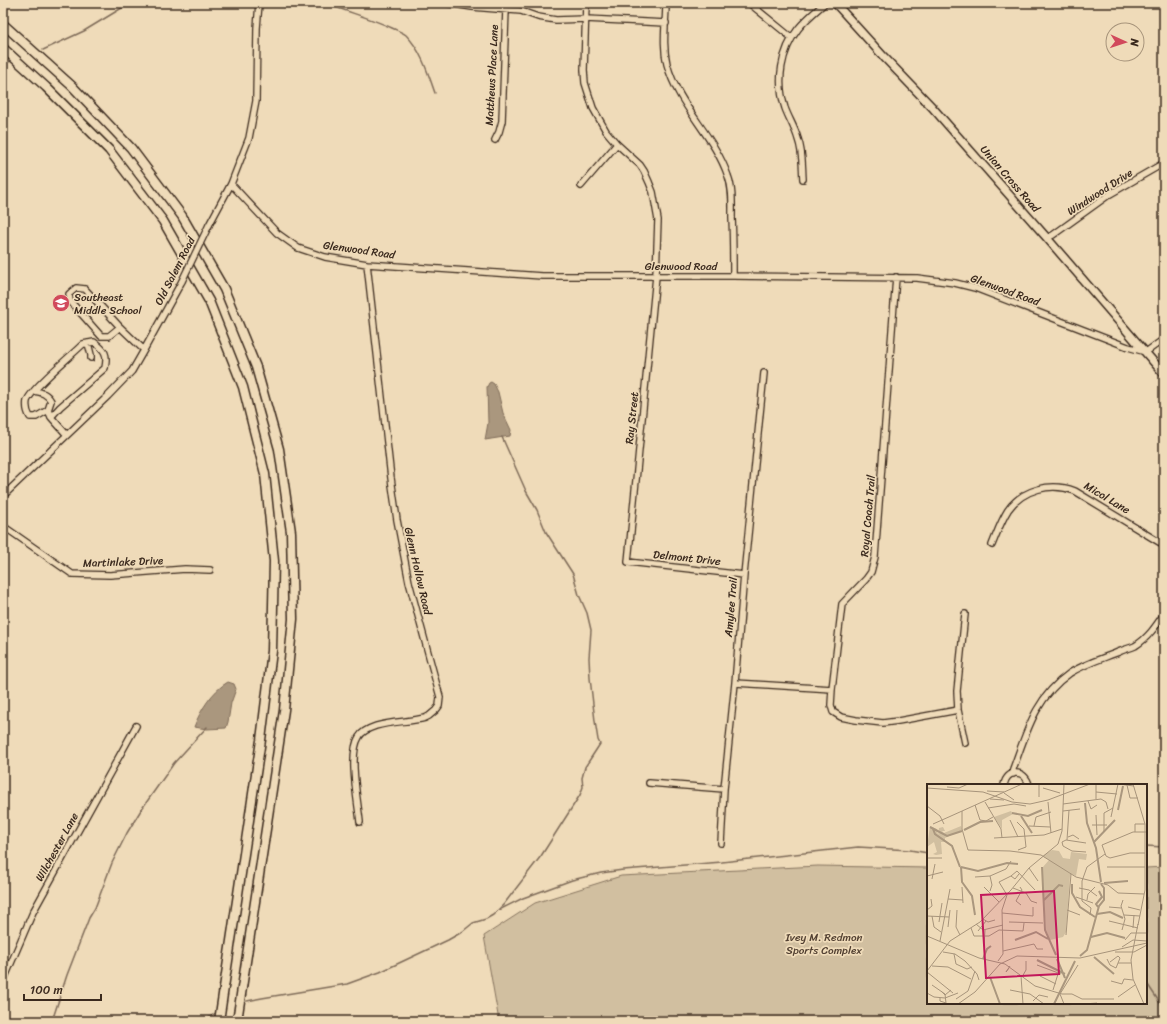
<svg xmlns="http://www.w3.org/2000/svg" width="1167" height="1024" font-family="Sriracha,sans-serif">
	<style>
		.green { fill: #d1bfa0; stroke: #86745f }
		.water { fill: #aa977e; stroke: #7e6b58 }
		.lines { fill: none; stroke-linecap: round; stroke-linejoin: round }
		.stream { stroke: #7e6b58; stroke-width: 1.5 }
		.minor-casing { stroke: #3b2a1e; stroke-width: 8 }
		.major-casing { stroke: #3b2a1e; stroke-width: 10 }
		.highway-casing { stroke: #3b2a1e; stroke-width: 11 }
		.minor { stroke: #efdbb9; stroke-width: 5.5 }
		.major { stroke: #efdbb9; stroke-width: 7 }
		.highway { stroke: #efdbb9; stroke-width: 8 }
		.minor-bridge-casing { stroke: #3b2a1e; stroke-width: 8; stroke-linecap: butt }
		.minor-bridge { stroke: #efdbb9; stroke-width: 5.5 }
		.labels { text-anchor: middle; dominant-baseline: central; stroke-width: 3.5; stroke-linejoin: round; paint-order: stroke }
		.street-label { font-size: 11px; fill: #3b2a1e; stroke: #efdbb9 }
		.poi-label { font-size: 11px; fill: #3b2a1e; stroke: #efdbb9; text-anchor: start }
		.park-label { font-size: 11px; fill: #524032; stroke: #efdbb9 }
		.inset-river { fill: none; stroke: #aa977e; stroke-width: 2 }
		.inset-road { fill: none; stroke: #a7947b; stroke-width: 1 }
		.view { fill: #c2185b; fill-opacity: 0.15; stroke: #c2185b; stroke-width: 2 }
		.inset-edge { fill: none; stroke: #3b2a1e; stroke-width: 2 }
	</style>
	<rect width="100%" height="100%" fill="#efdbb9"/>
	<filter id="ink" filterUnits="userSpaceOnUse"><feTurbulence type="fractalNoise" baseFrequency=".025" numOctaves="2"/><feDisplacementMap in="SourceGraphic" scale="8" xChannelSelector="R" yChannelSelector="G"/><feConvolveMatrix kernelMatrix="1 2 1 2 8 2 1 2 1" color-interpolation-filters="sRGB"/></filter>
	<g filter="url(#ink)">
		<path class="green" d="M818,866L928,868V1003H1146V868L1164,867V1021H499L484,936L535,903L621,876Z"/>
		<path class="water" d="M491,382L494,384L498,392L503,413L511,430L510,436L485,440L488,423L487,387L489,383Z
			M228,682L234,684L236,689L231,703L228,722L226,728L207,729L194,727C200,711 212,691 228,682Z"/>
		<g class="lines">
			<path class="stream" d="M325,3C347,12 371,18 392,28C396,30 402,32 406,35C421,50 428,73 435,93
				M43,50L84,31L130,3
				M3,63L12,61
				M1146,846L1164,847
				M499,910L523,898L572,880L601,873L623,870L722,862L858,847L910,850L928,853
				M1146,982L1164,1009
				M247,1001L262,998L347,984L380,972L448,940L462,932L473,923L486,919L493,915L504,904L541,856L580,795L583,787L582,778L585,767L600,744L598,740L595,721L590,678L589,658L591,630L587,613L579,595L573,574L546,532L537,510L526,491L502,437
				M52,1021L67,975L84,931L89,918L95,908L112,863L127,833L141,810L174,763L207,727
				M204,1021L217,1012"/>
			<defs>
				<path id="minor" d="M447,3L472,7L521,11L538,17L556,20L586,19L666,23
					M586,3L584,70L585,83L593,108L606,131L617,144L640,165L644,171L649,182L653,192L658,220L656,276L628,562L744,575
					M666,3C666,23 662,44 667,64C678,106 714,135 728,176C733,189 732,204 732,218C733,237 733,257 733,276
					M749,3L792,38
					M495,140L499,132L502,121L506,9
					M803,179C802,165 803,152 798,139C795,128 789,119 785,108C776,81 781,51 798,29C806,19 816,11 825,3
					M231,184L277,233L298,248L325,257L367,264L542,276H733L917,278L955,283L975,288L1128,347L1146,352L1164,339
					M581,186L617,144
					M209,225L231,184L249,138L256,101L257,28L259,3
					M1047,238L1053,235L1110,194L1164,163
					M896,277L875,557L871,572L866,579L842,604L832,689L831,705L833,712L841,717L856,720L883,723L898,721L958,710
					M120,327L109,336H101L70,301L69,294L76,288L85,289L120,327L144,350
					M88,343L91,355V358
					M34,391C42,392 47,394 51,401L48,410L51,417L67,435
					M48,410L36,417H30C27,412 26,407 27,401C31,389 72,355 83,344L94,342C105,350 108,354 105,368L60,407L51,417
					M3,496L108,396L132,371L144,350L182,281
					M3,526L72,574L110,575L185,569L210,570
					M992,545C997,533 1001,521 1008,510C1023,489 1051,482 1075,491L1164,545
					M735,683L832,689
					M965,743L958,710L957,691L965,614
					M1013,774V769C1027,731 1035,698 1070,673C1086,663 1104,658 1121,651C1125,649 1131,648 1135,646C1148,638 1156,626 1164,614
					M649,783L724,789
					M1004,785C1007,769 1025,769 1029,785
					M360,822C358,802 348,754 359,737C362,731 370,728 376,726C392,721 409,722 425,718L429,716L436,710L439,706L440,697L409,582L397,520L391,478L367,264
					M721,843L724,789L735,683L744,575L764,373
					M3,982L33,912L136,726"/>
				<path id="major" d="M835,3L884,57L932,107L1047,238L1164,374"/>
				<path id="highway" d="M3,24L72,86L131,148L182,216L224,289L256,367L279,449L291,532L293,619L284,710L237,1021
					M3,48L46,87L109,150L163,221L209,301L243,387L265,474L274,561L272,651L261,740L219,1021"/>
			</defs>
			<use href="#minor" class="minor-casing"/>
			<use href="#major" class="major-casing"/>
			<use href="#highway" class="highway-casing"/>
			<use href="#minor" class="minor"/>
			<use href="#major" class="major"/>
			<use href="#highway" class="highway"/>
			<defs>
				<path id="minor-bridge" d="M182,281L209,225"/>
			</defs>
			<use href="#minor-bridge" class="minor-bridge-casing"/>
			<use href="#minor-bridge" class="minor-bridge"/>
		</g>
	</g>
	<defs>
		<symbol id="school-disc" viewBox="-11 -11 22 22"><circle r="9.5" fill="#d1495b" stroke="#efdbb9"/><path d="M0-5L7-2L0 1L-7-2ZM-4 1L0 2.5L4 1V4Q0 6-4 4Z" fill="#fff"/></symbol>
	</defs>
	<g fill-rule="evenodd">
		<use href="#school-disc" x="51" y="293" width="20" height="20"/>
	</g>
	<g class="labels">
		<g class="street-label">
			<text transform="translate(492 75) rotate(-87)">Matthews Place Lane</text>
			<text transform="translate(1010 179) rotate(49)">Union Cross Road</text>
			<text transform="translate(1100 192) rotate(-33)">Windwood Drive</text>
			<text transform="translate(359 250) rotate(8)">Glenwood Road</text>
			<text x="681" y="266">Glenwood Road</text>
			<text transform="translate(175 271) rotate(-63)">Old Salem Road</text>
			<text transform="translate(1005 290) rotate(20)">Glenwood Road</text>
			<text transform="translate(632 418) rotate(-84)">Ray Street</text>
			<text transform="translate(1107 498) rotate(31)">Micol Lane</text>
			<text transform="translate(868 516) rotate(-85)">Royal Coach Trail</text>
			<text transform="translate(687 558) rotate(6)">Delmont Drive</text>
			<text transform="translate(123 562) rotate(-2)">Martinlake Drive</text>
			<text transform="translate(418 571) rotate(77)">Glenn Hollow Road</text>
			<text transform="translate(731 607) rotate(-85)">Amylee Trail</text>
			<text transform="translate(57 847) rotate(-61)">Wilchester Lane</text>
		</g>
		<g class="poi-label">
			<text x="74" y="297">Southeast<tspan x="74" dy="13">Middle School</tspan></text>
		</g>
		<g class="park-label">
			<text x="824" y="937">Ivey M. Redmon<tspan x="824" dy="13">Sports Complex</tspan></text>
		</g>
	</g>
	<g transform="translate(927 784)">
		<rect width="220" height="220" fill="#efdbb9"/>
		<path d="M84,27L86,30L75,36V45L67,33ZM3,42L10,45L11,51L12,44L16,43L18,47H15L17,49L34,42L35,46L18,54V58H14L15,70L9,71L6,70L10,68L7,58L0,63ZM125,66L132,67L136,74L143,75L144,68L160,70L159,76L152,75L149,92L144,90L143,92L139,148L136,153L123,156L119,146L116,106V83L122,76L115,72Z" fill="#d1bfa0"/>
		<path class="inset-river" d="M158,19L160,39L169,64L174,98M191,26L196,2M85,29L101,32L115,26M94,32L105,49M3,43L20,52L35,47M6,45L8,50L25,62L33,83M37,46L53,38L66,37M167,58L188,36M34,83L51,87L80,79L91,80M34,83L35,98L45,112L48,131M115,83L118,146L129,171M177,99L201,97M145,100V109L153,123L168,133M117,116L132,101L136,102M171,123L169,120L175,113L172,107M170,130L183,128L196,134M164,153L180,149L198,154M88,156L109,148L121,155M153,172L160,166L172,122L177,116V104L174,100M167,173L187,190M56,175L60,165L64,162M130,175L138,194M110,176L138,190M63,193L73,220M127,220L148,177"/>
		<path class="inset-road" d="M191,0L207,2M206,0L218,40V106L211,141M200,1L203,14H211M20,3L32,4L41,0M0,4L56,8L85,18L103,20L121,16L163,0M116,4L133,9M60,7L77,8M169,8L190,10M77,9L87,16M112,13V0M63,15L77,16M169,15V0M161,17L164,25L170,21M58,18L74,45L75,54M121,18L124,49M136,20L174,15L179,18L181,25M48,21L53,36L59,37L66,33M0,22L13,32L17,40M61,24L87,20L99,22M35,27V45L41,66L83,67L114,71L149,93L181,101L191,109L217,110M136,27L153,25M169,31L170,51M24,32L95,0M184,33L191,0M83,36L91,53M90,38L97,45L99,63L91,66M6,40L24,32M165,41H180M102,42L123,43M107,42L109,33L124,28M177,48V29L186,24M208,48V40H218M141,53L146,51L152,55M67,54L117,51L135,45M140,56L142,26M135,58L136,62L145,67L159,68M135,58L139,56L159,59M175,61L179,72L183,74L203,69H218M175,61L206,48H220M0,74H15M180,83H218M102,84L111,97M92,90L88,95L84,92L90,87L108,106M0,92L16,88M48,93L63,92L79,85L84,77M5,95L8,80M35,103L36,119M57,103L72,118M93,103L95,106L89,117L94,121M86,104L99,109L104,117L110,119M152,104L162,106L170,112M63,107L65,101L63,92M149,113L166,119M21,115L36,116M160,116L161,110L168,103M182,123L194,124M201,123L213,126M0,126L5,122L4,115M30,126L29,143L33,151M140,126L153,131M75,129L106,132V123M163,131L164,124L155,117V97L160,83L178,70M197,131L213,132M0,132L22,133M5,132L7,143L14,148M56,135L61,138L68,136M182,137L211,144M12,138L15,119M82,138L116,139M49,140L56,146L76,141M211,140L204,176L206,195L217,220M21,143L23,126M0,144V157M44,144L47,152H62L72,146L96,147L97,139M206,144L207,131M195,146L198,135L194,122L196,116M51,147L59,137M139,151L144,90M0,152L52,174L78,180L108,202L135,210H145L155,215H187M198,156L204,149H219M13,157L23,105M57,162L58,146M195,163L206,156L220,157M76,167L107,160L110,165H116M16,168L28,170L38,177L50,190L52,196M188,168H207L220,161M27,170L29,180L40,185L45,183M180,175L183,181L189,184L193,174L191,172L183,178M71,177L76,170L75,126L80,111L72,98L84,92M191,179H204M110,181L134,190M5,182L21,183L44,195M82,184L79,188L83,182M0,187L23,157L53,138L84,106L102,84L131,60L135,47L137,0M0,188L26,209M94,192L96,220M113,192L129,200M95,193L99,186V177M184,197L195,200L197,195L206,196M5,201L18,210L19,219L13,217V214M83,206L103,210L117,220M126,206L131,190M14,207L18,211L24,206M0,209L7,213L18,214L31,209M191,213L208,201M29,215L41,207L48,187M106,217L112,211L121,213M31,220L48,208L73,180L90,172L153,174L220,159M137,220L133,210L151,181M157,220L170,219"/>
		<path class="view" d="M127,107L132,190L59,194L54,111Z"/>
		<rect width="220" height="220" class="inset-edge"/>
	</g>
	<rect width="1167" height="1024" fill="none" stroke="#efdbb9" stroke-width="16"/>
	<rect x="8" y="8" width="1151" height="1008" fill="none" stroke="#3b2a1e" stroke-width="1.5" filter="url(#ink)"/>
	<g transform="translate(1125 42) rotate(93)"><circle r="19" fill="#efdbb9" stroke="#a7947b"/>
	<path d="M0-3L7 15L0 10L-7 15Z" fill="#d1495b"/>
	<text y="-6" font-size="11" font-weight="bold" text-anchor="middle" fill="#3b2a1e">N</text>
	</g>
	<path d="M24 994v6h77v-6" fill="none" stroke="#3b2a1e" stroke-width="2"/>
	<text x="30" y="994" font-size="12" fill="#3b2a1e" stroke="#efdbb9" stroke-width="3" paint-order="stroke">100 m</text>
</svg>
